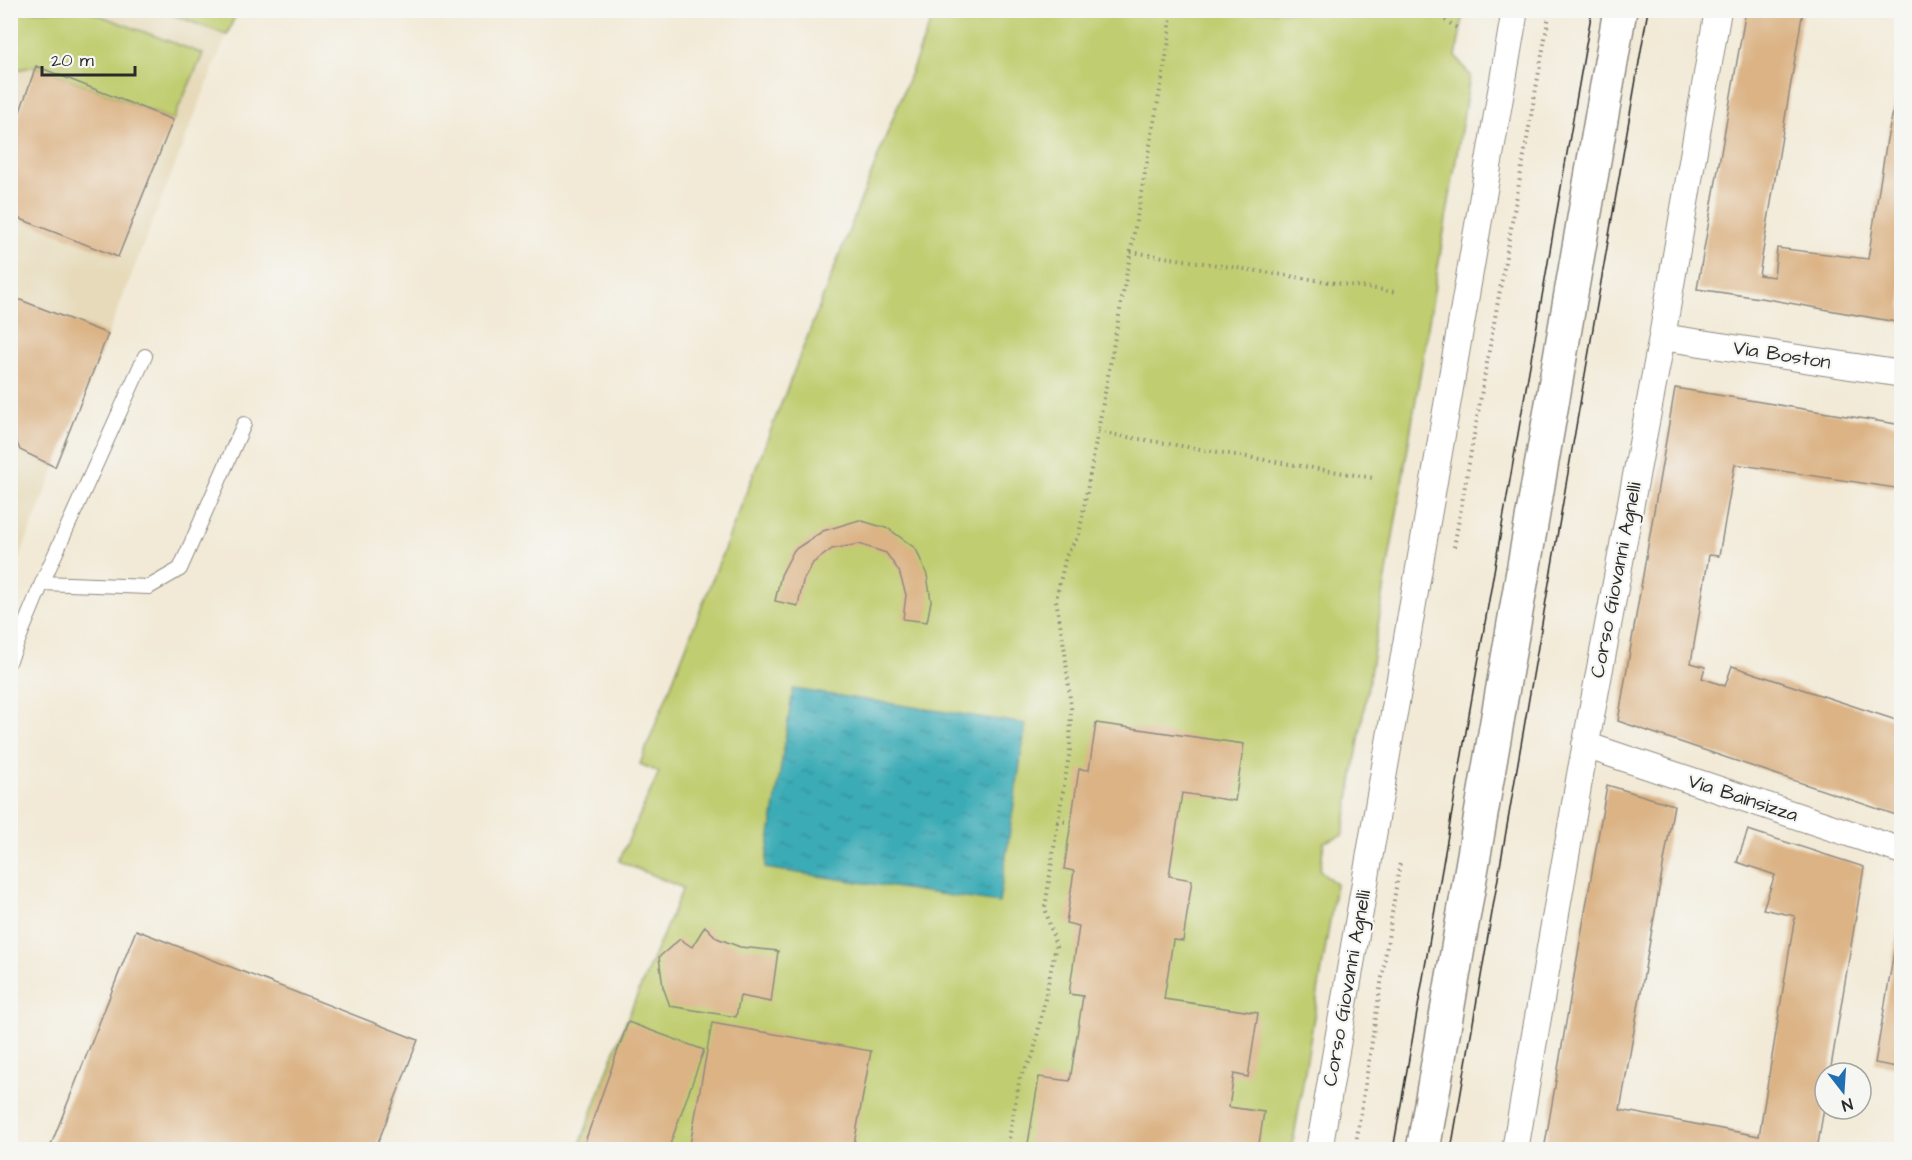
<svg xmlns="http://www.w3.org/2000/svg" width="1912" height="1160" font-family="'Architects Daughter',sans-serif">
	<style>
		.built { fill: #e6daba }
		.green { fill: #c0cd6f; stroke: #767c4d; stroke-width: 1.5 }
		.water { fill: url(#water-ripples); stroke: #326b70; stroke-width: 1.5 }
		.building { fill: #dbb385 }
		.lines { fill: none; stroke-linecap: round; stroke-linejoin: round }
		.service-casing { stroke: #8e8a81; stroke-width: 16 }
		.minor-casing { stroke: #8e8a81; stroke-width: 28 }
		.secondary-casing { stroke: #8e8a81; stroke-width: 36 }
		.path { stroke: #8e8a81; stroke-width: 4; stroke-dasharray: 1.5 4.5; stroke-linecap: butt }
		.service { stroke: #fff; stroke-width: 14 }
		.minor { stroke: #fff; stroke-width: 26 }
		.secondary { stroke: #fff; stroke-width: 33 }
		.tram { stroke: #2b2b2b; stroke-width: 1.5 }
		.labels { text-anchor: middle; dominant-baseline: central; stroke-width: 4.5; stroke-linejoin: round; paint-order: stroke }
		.street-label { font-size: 20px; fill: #2b2b2b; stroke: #f6f6f2 }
	</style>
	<defs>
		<pattern id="water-ripples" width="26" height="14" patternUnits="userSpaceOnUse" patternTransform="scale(1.5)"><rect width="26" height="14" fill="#3aabb6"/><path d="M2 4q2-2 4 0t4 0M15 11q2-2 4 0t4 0" fill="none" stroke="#318b94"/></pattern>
	</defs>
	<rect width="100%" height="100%" fill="#f6f6f2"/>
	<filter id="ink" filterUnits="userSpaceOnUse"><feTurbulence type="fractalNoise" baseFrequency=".0167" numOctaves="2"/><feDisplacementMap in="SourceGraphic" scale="12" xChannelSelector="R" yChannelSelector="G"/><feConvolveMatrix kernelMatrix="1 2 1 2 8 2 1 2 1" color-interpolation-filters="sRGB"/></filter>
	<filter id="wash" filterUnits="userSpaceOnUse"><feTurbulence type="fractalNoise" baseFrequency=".008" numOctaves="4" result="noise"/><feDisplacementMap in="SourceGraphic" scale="24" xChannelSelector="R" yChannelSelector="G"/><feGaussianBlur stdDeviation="1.35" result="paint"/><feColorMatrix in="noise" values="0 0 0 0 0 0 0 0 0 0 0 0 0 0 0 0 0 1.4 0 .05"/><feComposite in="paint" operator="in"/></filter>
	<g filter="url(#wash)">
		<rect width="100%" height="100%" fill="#f2ead7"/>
		<path class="built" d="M11,11H236L11,579Z"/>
		<path class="green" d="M11,11H88L203,54L173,120L36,66L11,71Z
			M163,11L237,10V11L227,35Z
			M935,11H1464L1456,56L1470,76L1343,835L1324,842L1320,870L1336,884L1292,1149L578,1150L624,1026L683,888L619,861L659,772L640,764Z"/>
		<path class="water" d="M793,689L1026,724L999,903L765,868Z"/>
		<g id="blocks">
			<path class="building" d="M1746,10H1803L1759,275L1774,277L1777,248L1868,259L1887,139L1902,72V323L1767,299L1697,289Z
				M36,66L173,120L118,257L10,215V140Z
				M10,254L16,256L11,273L10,272Z
				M10,296L108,334L55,467L20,450L10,427Z
				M1675,388L1902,425V489L1735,464L1719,556L1709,555L1691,663L1705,667L1702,678L1725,686L1732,666L1902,722V817L1618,721Z
				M859,520L889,529L916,549L927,575L931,601L927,622L903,619L906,595L899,571L886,553L859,544L832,549L813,563L803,581L798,606L775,601L781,575L794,550L823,531Z
				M1096,723L1244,744L1235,801L1182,793L1169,876L1192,880L1183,941L1173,940L1164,999L1258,1013L1248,1077L1234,1074L1229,1107L1264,1112L1258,1150H1027L1039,1077L1070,1081L1083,996L1069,994L1079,926L1066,923L1074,871L1064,869L1079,769L1089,770Z
				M1607,785L1674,805L1620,1110L1759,1136L1795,916L1763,909L1775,875L1737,862L1748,830L1864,867L1830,1073H1825V1102L1817,1150H1544Z
				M1900,916H1902V1068L1875,1063Z
				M705,926L717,938L740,947L778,951L771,1002L740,996L736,1017L670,1006L663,987L659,957L680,939L692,947Z
				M136,930L418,1040L375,1150H49Z
				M628,1022L704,1050L668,1150H582Z
				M712,1023L871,1051L853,1150H689Z"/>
		</g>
	</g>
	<g filter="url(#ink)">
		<use href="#blocks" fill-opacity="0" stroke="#8e8a81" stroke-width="1.5"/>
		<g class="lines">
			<defs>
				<path id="service" d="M42,583L149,587L180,569L244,424
					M10,660L42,583L145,356"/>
				<path id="minor" d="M1662,337L1902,374
					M1585,745L1902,851
					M1319,1150L1515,10
					M1515,1150L1580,775L1662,337L1718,10"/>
				<path id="secondary" d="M1423,1150L1620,10"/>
			</defs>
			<use href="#service" class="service-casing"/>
			<use href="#minor" class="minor-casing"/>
			<use href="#secondary" class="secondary-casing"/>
			<path class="path" d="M1430,10L1460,30
				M1131,252L1396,292
				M1098,432L1373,478
				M1454,547L1550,10
				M1071,822L1058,821L1070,750L1071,708L1065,652L1056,600L1066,556L1079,535L1169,41L1171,10
				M1007,1150L1020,1077L1033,1056L1056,946L1045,908L1058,821
				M1355,1150L1400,862"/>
			<use href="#service" class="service"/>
			<use href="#minor" class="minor"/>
			<use href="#secondary" class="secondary"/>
			<path class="tram" d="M1393,1150L1592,10
				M1451,1150L1648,10"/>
		</g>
	</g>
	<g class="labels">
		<g class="street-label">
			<text transform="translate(1782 355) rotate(9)">Via Boston</text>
			<text transform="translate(1616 580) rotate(-79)">Corso Giovanni Agnelli</text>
			<text transform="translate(1743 798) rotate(18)">Via Bainsizza</text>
			<text transform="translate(1347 988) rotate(-80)">Corso Giovanni Agnelli</text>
		</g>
	</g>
	<rect width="1912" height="1160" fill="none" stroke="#f6f6f2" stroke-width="36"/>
	<g transform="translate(1843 1091) rotate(163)"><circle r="28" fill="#f6f6f2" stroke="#a5a5a2" stroke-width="1.5"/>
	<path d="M0-4.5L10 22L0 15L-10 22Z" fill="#1f6fb2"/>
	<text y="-9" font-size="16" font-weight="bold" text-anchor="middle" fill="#2b2b2b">N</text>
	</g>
	<path d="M42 66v9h93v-9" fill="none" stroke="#2b2b2b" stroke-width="3"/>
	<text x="51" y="66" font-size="18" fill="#2b2b2b" stroke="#f6f6f2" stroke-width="4.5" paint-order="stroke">20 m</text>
</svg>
